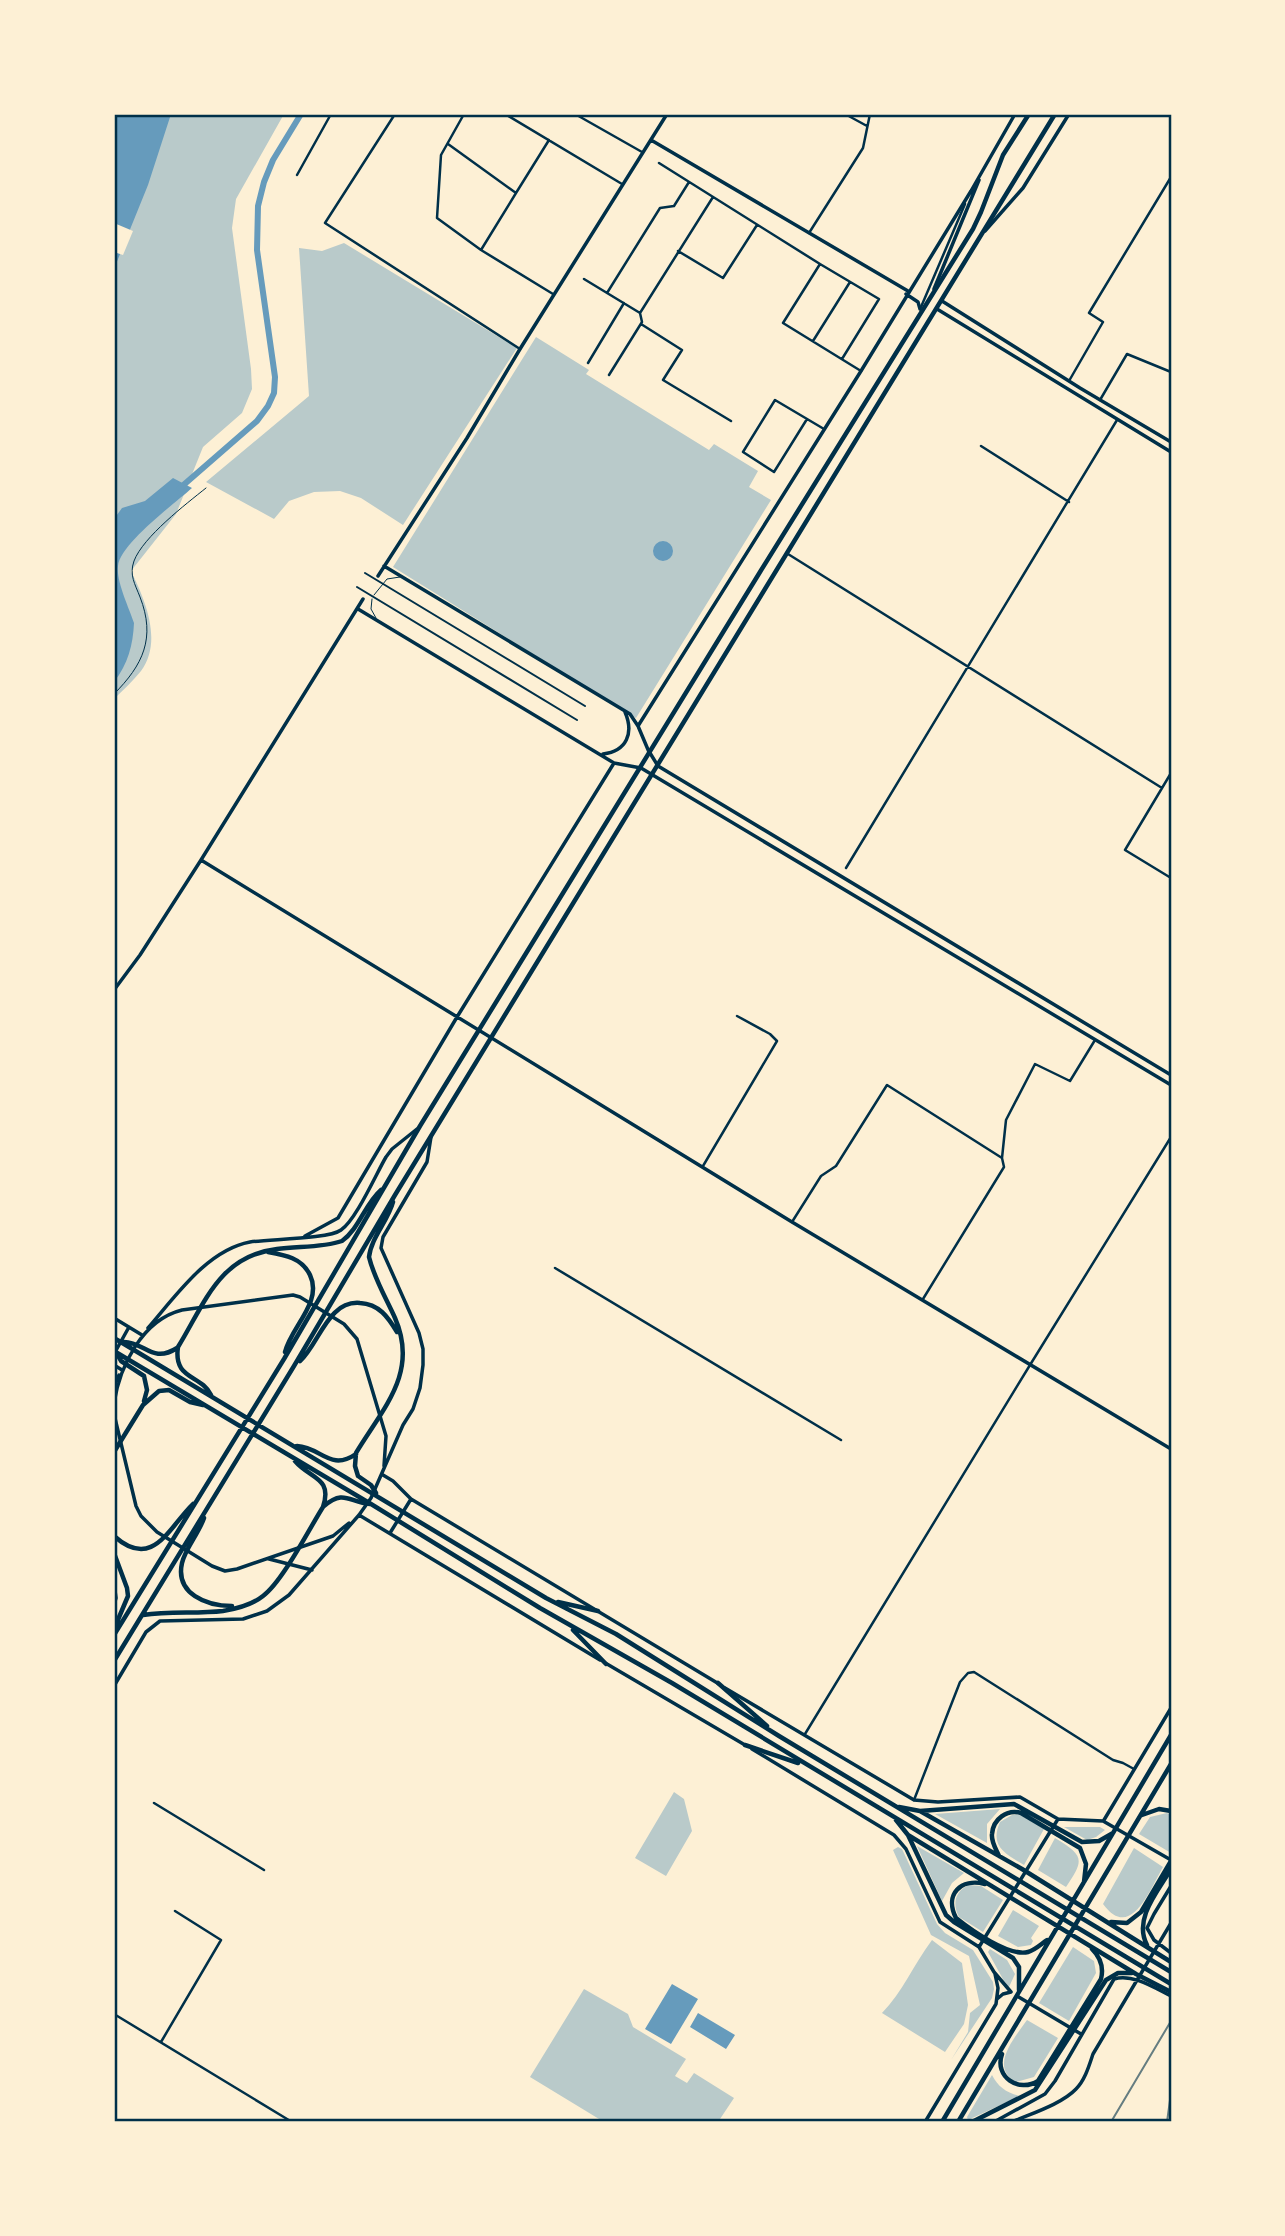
<svg xmlns="http://www.w3.org/2000/svg" width="1285" height="2236" font-family="'Roboto Condensed',sans-serif">
	<style>
		.green { fill: #b9caca }
		.water { fill: #669bbc }
		.pier { fill: #fdf0d5 }
		.lines { fill: none; stroke-linecap: round; stroke-linejoin: round }
		.canal { stroke: #669bbc; stroke-width: 6 }
		.service { stroke: #003049; stroke-width: 1 }
		.pedestrian { stroke: #003049; stroke-width: 2 }
		.minor { stroke: #003049; stroke-width: 2.5 }
		.tertiary { stroke: #003049; stroke-width: 3.5 }
		.secondary { stroke: #003049; stroke-width: 3.5 }
		.trunk { stroke: #003049; stroke-width: 4.5 }
		.rail { stroke: #657d81; stroke-width: 2 }
		.neatline { fill: none; stroke: #003049; stroke-width: 2.5 }
	</style>
	<rect width="100%" height="100%" fill="#fdf0d5"/>
	<path class="green" d="M114,114H284L236,199L232,228L251,369L252,389L242,413L203,447L176,514L131,571C145,600 163,641 141,671C133,681 123,690 114,699Z
		M344,243L517,348L403,525L361,498L340,491L314,492L289,501L274,519L206,482L309,396L299,248L322,251Z
		M536,337L589,370L586,374L709,450L714,444L758,471L749,487L771,500L636,718L393,567Z
		M674,1792L684,1799L692,1831L666,1876L635,1858Z
		M1000,1809L987,1824V1843L935,1814Z
		M1167,1813L1171,1815V1853L1139,1834L1150,1817Z
		M1019,1814L1044,1829L1024,1865C1006,1854 989,1847 1000,1822L1012,1815Z
		M1064,1827H1100L1105,1830L1096,1837L1087,1840Z
		M1055,1838C1085,1856 1084,1860 1066,1887L1038,1870Z
		M917,1846L964,1873L952,1883L942,1901Z
		M898,1847L902,1849L937,1924L945,1933L973,1950L993,1982L994,1989L992,1998L951,2060L968,2032L970,2013L980,2005L969,1956L931,1935L893,1850Z
		M1134,1848L1163,1867C1150,1889 1131,1942 1103,1904Z
		M969,1885L981,1886L1003,1900L983,1932L959,1917C952,1904 955,1891 969,1885Z
		M1013,1910L1039,1926L1031,1938L1033,1941L1031,1945L1018,1947L998,1936Z
		M932,1940L962,1963L968,2005L964,2024L945,2052L882,2013C902,1993 914,1964 932,1940Z
		M1073,1947L1094,1961L1096,1973L1069,2021L1039,2003Z
		M990,1949L1007,1960L1015,1974L1009,1987L1004,1981L988,1952Z
		M584,1989L628,2014L633,2027L686,2059L675,2076L687,2083L694,2073L734,2098L718,2122H604L530,2077Z
		M1027,2020L1058,2038L1034,2077L1016,2082C988,2067 1016,2036 1027,2020Z
		M992,2075C998,2087 1007,2093 1020,2096L968,2120L967,2117Z"/>
	<path class="water" d="M114,114H171L148,185L114,269Z
		M173,478L192,488C174,504 120,544 118,566C116,581 129,608 134,623C133,645 128,664 114,682V519L122,508L145,501Z
		M653 551a10 10 0 1 1 20 0a10 10 0 1 1-20 0Z
		M672,1984L698,1999L671,2044L645,2029Z
		M698,2013L735,2035L726,2049L690,2027Z"/>
	<path class="pier" d="M114,223L133,231L123,255L114,252Z"/>
	<g class="lines">
		<path class="canal" d="M180,488L257,421L268,406L274,393L275,377L257,250L258,206L264,182L273,160L301,114"/>
		<path class="service" d="M374,595L387,579L400,577
			M372,599L371,609L376,618
			M114,694C143,665 156,638 140,597C135,584 129,575 134,561C143,537 186,504 206,488"/>
		<path class="pedestrian" d="M365,573L585,706
			M357,587L577,720"/>
		<path class="minor" d="M395,114L325,223L520,349
			M464,114L441,155L437,218L481,250L553,294
			M505,114L622,184
			M575,114L642,152
			M845,114L867,126
			M448,144L516,193L481,250
			M659,163L820,264L783,323L861,371
			M297,175L331,114
			M516,193L549,140
			M809,233L863,148L870,114
			M678,251L723,278L757,225
			M820,264L879,299L842,359
			M584,279L640,313L713,197
			M607,293L660,208L674,206L689,182
			M921,307L965,204
			M641,324L682,350L663,380L731,421
			M813,341L850,282
			M588,363L624,303
			M609,375L642,322L640,313
			M1069,381L1103,322L1089,313L1171,177
			M1100,400L1127,354L1171,372
			M807,419L774,472L743,452L775,400L824,429
			M981,446L1069,502
			M788,554L1162,788
			M1171,773L1125,850L1171,878
			M846,868L1117,420
			M703,1166L777,1041L770,1034L737,1016
			M792,1222L821,1176L836,1166L887,1085L1002,1158L1006,1120L1035,1064L1070,1081L1095,1040
			M555,1268L841,1440
			M923,1299L1004,1167L1002,1158
			M805,1734L1030,1365L1171,1137
			M914,1800L960,1682L968,1673L974,1672L1113,1760L1123,1763L1134,1769
			M154,1803L264,1870
			M114,2014L292,2122
			M161,2042L221,1940L175,1911"/>
		<path class="tertiary" d="M651,140L908,291
			M985,231L1023,188L1069,114
			M934,289L979,180
			M906,294L918,302L920,309
			M942,301L1080,388L1171,442
			M937,309L1171,452
			M384,566L630,714L638,726L649,752
			M378,576L467,438L520,349L667,114
			M358,609L614,763L641,768
			M638,726L861,371L971,191L1015,114
			M603,754C627,751 634,733 625,712
			M201,860L792,1222L1171,1449
			M114,990L140,955L201,860L363,599
			M305,1236L338,1218L457,1017L614,763
			M114,1318L142,1335
			M148,1328C175,1297 207,1250 250,1242C270,1239 329,1239 341,1230C356,1220 376,1174 386,1157L392,1149L417,1129
			M114,1354L129,1327
			M114,1365L122,1370
			M114,1384L119,1375
			M114,1403C120,1366 142,1320 182,1310L293,1295L300,1297L344,1324L357,1339L386,1436L384,1466
			M114,1414L136,1506L141,1516L157,1532L212,1566L225,1571L237,1569L333,1536L349,1523
			M383,1475L393,1481L411,1499L719,1684
			M359,1515L600,1660
			M390,1533L411,1499
			M269,1559L312,1570
			M114,1583L116,1598L114,1605
			M607,1664L745,1745
			M114,1686L146,1632L160,1621L243,1619L267,1611L289,1595L359,1515L371,1498L403,1425L413,1409L420,1388L423,1365V1349L419,1333L381,1248L383,1237L427,1162L431,1137
			M725,1688L914,1800L938,1802L1020,1797L1058,1819L1103,1821L1171,1860
			M752,1749L894,1835L906,1849L940,1922L979,1947L994,1972L1011,1992L1003,1994L997,1999
			M1104,1820L1171,1708
			M1171,1886L1154,1914L1147,1928L1154,1940L1171,1953
			M979,1947L1058,1819
			M1017,1996L1081,2034
			M925,2122L996,2004L998,1988L995,1974
			M994,2122L1045,2094L1055,2081L1114,1979C1132,1973 1155,1988 1171,1996
			M1012,2122C1030,2114 1062,2104 1076,2089C1085,2080 1089,2066 1093,2054L1171,1923"/>
		<path class="secondary" d="M650,753L658,766L1171,1075
			M641,768L1171,1085"/>
		<path class="trunk" d="M268,1252C285,1255 302,1258 310,1275C323,1302 291,1327 285,1352
			M114,1338L546,1598L616,1634L779,1736L1171,1972
			M124,1342C145,1342 152,1364 177,1348
			M114,1351L371,1504L540,1608L672,1683L1171,1984
			M117,1354L121,1361L144,1376L147,1390L144,1401
			M300,1361C319,1344 328,1300 360,1303C379,1304 388,1317 397,1332
			M211,1395C201,1374 173,1380 178,1347C205,1303 219,1256 277,1249C298,1246 322,1248 342,1241C359,1229 365,1204 381,1190
			M297,1446C321,1447 330,1472 356,1454
			M114,1452L143,1405L159,1391L169,1390L190,1402L203,1405
			M376,1493L371,1485L358,1476L355,1466L356,1453C383,1408 419,1373 395,1318C386,1298 374,1278 369,1257C371,1238 388,1221 393,1202
			M324,1506C344,1489 349,1502 370,1504
			M204,1518C199,1533 185,1549 182,1563C175,1594 207,1606 232,1606
			M114,1536C153,1571 169,1527 193,1504
			M114,1553L127,1588L128,1596L114,1629
			M558,1602L598,1611
			M143,1615C170,1611 197,1614 223,1611C236,1609 253,1604 263,1596C283,1581 309,1529 323,1507C333,1477 310,1479 295,1461
			M573,1630L606,1664
			M114,1635L284,1359L420,1126L760,572L973,229L981,212L1003,155L1029,114
			M114,1661L294,1366L395,1195L1055,114
			M718,1683L767,1726
			M745,1745L798,1763
			M899,1807L920,1811L1014,1804L1082,1842L1099,1841L1113,1833
			M920,1811L1022,1869L1171,1962
			M1142,1815L1159,1809L1171,1811
			M896,1820L908,1835L946,1915L954,1922L1013,1958L1019,1967V1990
			M908,1835L1136,1974L1171,1992
			M999,1856C996,1849 991,1842 992,1834C993,1819 1007,1809 1021,1813L1080,1848L1086,1864L1084,1882
			M985,1884C961,1878 944,1894 956,1918C971,1930 1009,1957 1028,1952C1035,1950 1041,1944 1047,1940
			M1111,1922L1127,1923L1141,1912L1171,1861
			M1147,1945C1133,1919 1158,1891 1171,1869
			M1002,2054C994,2077 1019,2093 1038,2081L1101,1979C1104,1967 1101,1958 1092,1949
			M942,2122L1171,1735
			M958,2122L1171,1764
			M972,2122L1035,2090L1106,1980L1118,1973H1132"/>
		<path class="rail" d="M1111,2122L1171,2021
			M1167,2122L1171,2093"/>
	</g>
	<rect width="1285" height="2236" fill="none" stroke="#fdf0d5" stroke-width="231"/>
	<rect x="116" y="116" width="1054" height="2004" class="neatline"/>
</svg>
